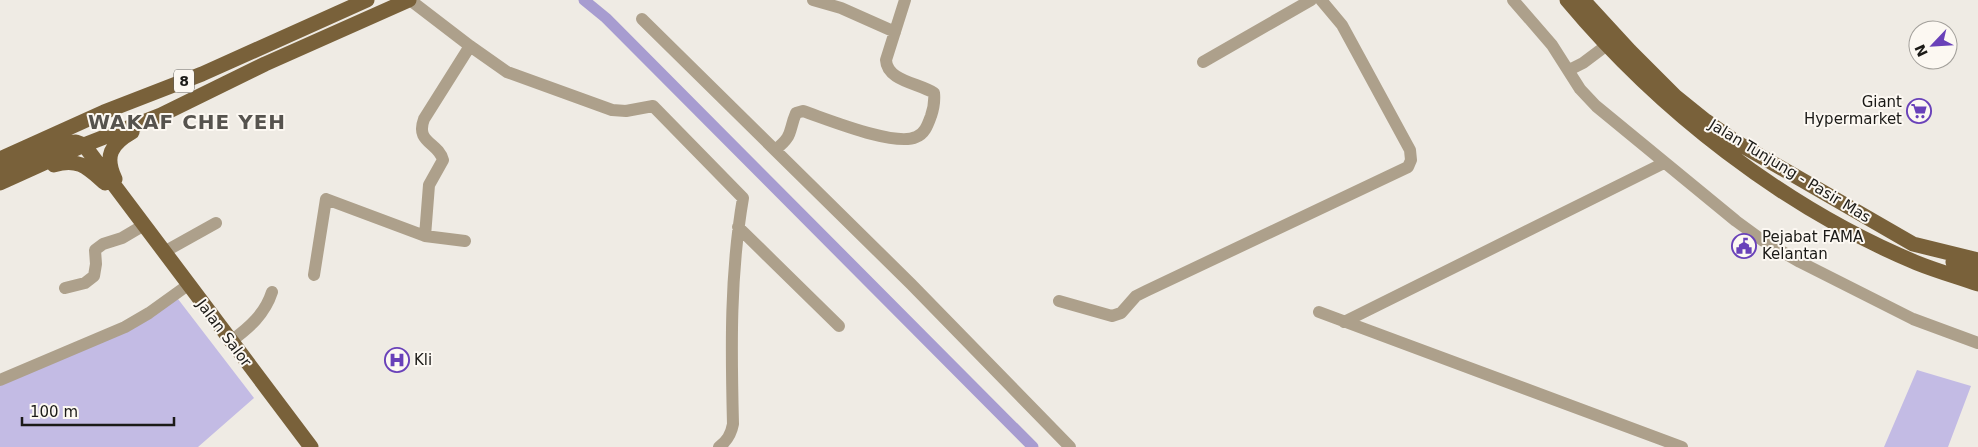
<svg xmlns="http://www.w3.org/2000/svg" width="1978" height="447" font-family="'DejaVu Sans',sans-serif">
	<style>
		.green { fill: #c3bbe4 }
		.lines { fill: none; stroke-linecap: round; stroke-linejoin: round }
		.canal { stroke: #a79cd0; stroke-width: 11 }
		.minor { stroke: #ada08b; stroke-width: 12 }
		.major { stroke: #79613a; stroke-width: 15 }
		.labels { text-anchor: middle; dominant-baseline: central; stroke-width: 4; stroke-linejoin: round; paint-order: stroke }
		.shield { fill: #fcf8f2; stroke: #5e5d59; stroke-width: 1 }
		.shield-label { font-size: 14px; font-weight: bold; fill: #1b1a17 }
		.poi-label { font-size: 15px; fill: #1b1a17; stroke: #fcf8f2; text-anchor: start }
		.street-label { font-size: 15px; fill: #1b1a17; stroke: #fcf8f2 }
		.district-label { font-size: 20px; font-weight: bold; letter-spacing: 1px; fill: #56534e; stroke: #fcf8f2 }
	</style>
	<rect width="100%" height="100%" fill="#efebe4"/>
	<path class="green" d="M178,299L254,398L198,447H0V383Z
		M1917,370L1971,386L1948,447H1884Z"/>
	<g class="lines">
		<path class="canal" d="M584,0L606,18L1033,447"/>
		<path class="minor" d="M410,0L470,46L507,72L612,110L626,111L653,106L743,198C730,274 731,347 733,424C731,435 727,441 719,447
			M813,0L841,8L895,32
			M1513,0L1552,45L1580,89L1596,106L1736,221L1762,240L1800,262L1913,319L1978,343
			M642,19L911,284L1070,447
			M1203,62L1311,0
			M1569,70L1583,63L1607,45
			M775,150C794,135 788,132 796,113L803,111C827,119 895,147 916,137C925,134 928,124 931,116C934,107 935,102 934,93C919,83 887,81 886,60L905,0
			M738,227L839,326
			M425,236L429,185L443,160C438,142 415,143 424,119L470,46
			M164,252L216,223
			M314,275L326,199L425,236L465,241
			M65,288L85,283L94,276L96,264L95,250L103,244L122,238L144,225
			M1059,301L1112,316L1121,313L1136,296L1146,291L1408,167L1411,160L1410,150L1342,25L1321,0
			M1319,312L1682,447
			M1344,322L1664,163
			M231,341C249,328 265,314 272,292
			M0,380L125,327L149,313L188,285"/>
		<path class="major" d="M1567,0C1659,110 1784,208 1917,263C1937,271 1958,277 1978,284
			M1583,0L1630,51L1675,96L1706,121L1736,142L1913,244L1978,260
			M0,159L104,112L202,74L367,0
			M54,165C78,157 88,168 105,183
			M0,171L58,144L76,142L84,145L311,447
			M115,179C104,156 111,144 132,132
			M0,183L84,145L161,115L265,64L409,0
			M1953,262L1978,273"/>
	</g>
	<defs>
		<symbol id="supermarket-ring" viewBox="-11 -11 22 22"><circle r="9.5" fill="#fcf8f2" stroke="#6941b9" stroke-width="1.5"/><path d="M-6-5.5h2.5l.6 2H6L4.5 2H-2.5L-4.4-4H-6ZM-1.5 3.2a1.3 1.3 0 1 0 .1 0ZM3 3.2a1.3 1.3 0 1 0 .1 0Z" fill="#6941b9"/></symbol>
		<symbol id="civic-ring" viewBox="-11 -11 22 22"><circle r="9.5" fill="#fcf8f2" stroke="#6941b9" stroke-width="1.5"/><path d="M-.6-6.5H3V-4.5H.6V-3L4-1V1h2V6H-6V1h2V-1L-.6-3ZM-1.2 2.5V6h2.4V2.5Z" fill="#6941b9"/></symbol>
		<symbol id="hospital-ring" viewBox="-11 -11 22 22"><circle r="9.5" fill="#fcf8f2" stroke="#6941b9" stroke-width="1.5"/><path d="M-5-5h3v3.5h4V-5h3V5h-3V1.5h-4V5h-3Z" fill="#6941b9"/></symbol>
	</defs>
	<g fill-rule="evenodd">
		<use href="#supermarket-ring" x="1905" y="97" width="28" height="28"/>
		<use href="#civic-ring" x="1730" y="232" width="28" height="28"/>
		<use href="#hospital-ring" x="383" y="346" width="28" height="28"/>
	</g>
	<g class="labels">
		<rect class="shield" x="174" y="69.5" width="20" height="23" rx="4"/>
		<g class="shield-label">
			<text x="184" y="81">8</text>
		</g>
		<g class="poi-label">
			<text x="1902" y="102" text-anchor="end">Giant<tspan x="1902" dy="17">Hypermarket</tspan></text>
			<text x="1762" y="237">Pejabat FAMA<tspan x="1762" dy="17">Kelantan</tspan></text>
			<text x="414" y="360">Kli</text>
		</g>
		<g class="street-label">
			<text transform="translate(1790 171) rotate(31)">Jalan Tunjung - Pasir Mas</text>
			<text transform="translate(224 333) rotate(53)">Jalan Salor</text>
		</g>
		<g class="district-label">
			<text x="187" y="122">WAKAF CHE YEH</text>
		</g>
	</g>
	<g transform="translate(1933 45) rotate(245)"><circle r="24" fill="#fcf8f2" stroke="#a29f9a"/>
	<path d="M0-4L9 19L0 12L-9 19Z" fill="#6941b9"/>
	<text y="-8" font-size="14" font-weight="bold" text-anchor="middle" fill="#1b1a17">N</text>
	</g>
	<path d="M22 417v8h152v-8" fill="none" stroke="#1b1a17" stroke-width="2.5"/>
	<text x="30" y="417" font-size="15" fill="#1b1a17" stroke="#fcf8f2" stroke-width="4" paint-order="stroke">100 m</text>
</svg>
